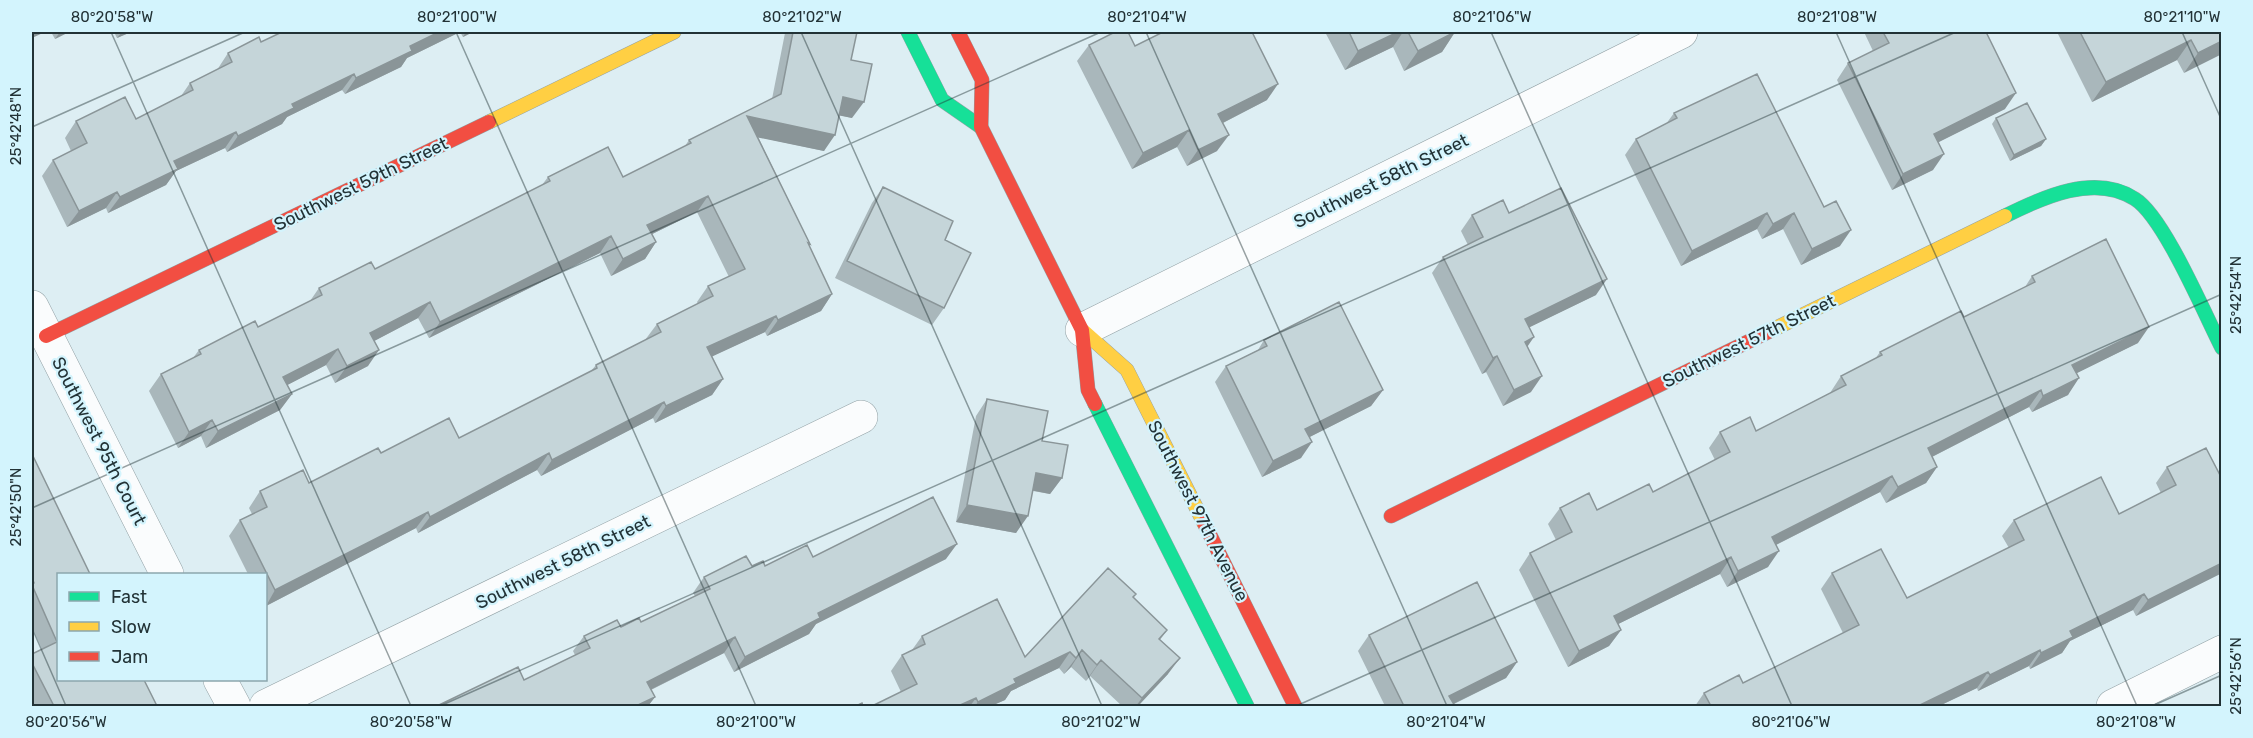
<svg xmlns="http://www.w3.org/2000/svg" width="2253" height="738" font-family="Rubik,sans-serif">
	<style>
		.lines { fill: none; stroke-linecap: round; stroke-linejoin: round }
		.street-casing { stroke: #92a1a5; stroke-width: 34 }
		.fast-casing { stroke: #92a1a5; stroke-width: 15 }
		.slow-casing { stroke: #92a1a5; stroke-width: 15 }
		.jam-casing { stroke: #92a1a5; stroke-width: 15 }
		.street { stroke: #fafcfd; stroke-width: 33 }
		.fast { stroke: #16e098; stroke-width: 14 }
		.slow { stroke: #ffcf43; stroke-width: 14 }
		.jam { stroke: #f24e42; stroke-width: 14 }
		.wall { fill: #a9b7bb }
		.shaded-wall { fill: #8a9598 }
		.building { fill: #c5d5d9; stroke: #8a9598; stroke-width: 1.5 }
		.ticks { fill: none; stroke: #223236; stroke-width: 1.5; stroke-opacity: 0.45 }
		.labels { text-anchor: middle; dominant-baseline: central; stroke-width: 4.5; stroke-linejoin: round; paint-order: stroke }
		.street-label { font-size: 18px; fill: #223236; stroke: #d3f4fd }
		.neatline { fill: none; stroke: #223236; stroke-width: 2 }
		.ticks-label { font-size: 15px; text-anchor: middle; fill: #223236 }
	</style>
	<rect width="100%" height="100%" fill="#ddeef3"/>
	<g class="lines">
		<defs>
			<path id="street" d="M32,307L167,574
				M1082,330L1681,32
				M220,680L234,706
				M266,706L861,417
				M2113,706L2222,652"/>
			<path id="fast" d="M908,32L942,100L981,127
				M2005,216C2043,197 2095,173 2135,199C2164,217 2205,315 2222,348
				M1095,404L1247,706"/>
			<path id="slow" d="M489,122L674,32
				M1082,330L1127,370L1204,523
				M1770,331L2005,216"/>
			<path id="jam" d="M958,32L982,80L981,127L1082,330L1088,390L1095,404
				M46,336L489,122
				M1391,516L1770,331
				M1204,523L1295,706"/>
		</defs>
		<use href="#street" class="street-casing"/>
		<use href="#fast" class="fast-casing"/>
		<use href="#slow" class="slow-casing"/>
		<use href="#jam" class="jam-casing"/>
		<use href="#street" class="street"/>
		<use href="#fast" class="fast"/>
		<use href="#slow" class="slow"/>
		<use href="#jam" class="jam"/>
	</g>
	<path class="wall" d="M51,32H69L55,39Z
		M114,32H131L117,38Z
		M282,32H460L407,58L401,67L345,94L342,90L287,117L282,124L227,152L225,148L176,171L166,185L108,213L106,208L67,227L42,176L53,160L71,151L65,138L76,121L136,119L181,96L190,83L217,70L228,53L261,42Z
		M460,32H473L463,37Z
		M786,32H857L851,60L852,118L839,115L824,151L758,137L810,244L809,246L832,294L821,311L767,336L765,332L712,356L723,379L712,395L655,423L653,418L541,476L537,470L418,533L416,528L266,606V574H248L229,536L240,520L252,514L249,508L260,491L309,483L381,453L459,438L591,371L596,365L645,340L657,324L698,304L697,302L708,286L729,277L697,212L652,234L656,242L645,259L611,276L600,253L429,338L418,318L374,341L368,366L335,383L326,365L287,385L292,394L280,410L206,448L201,436L178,448L149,391L161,374L193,358L199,350L258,327L310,301L319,288L375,269L542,185L548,177H623L685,146L689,140L772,99L785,33Z
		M1325,32H1455L1442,52L1404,71L1393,47L1345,70Z
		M1864,32H1986L2005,109L1938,142L1933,170L1892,190L1837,80L1848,63L1873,51Z
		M2057,32H2222L2184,73L2177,60L2092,102Z
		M1089,45L1135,46L1267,100L1223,123L1217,151L1187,166L1177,147L1132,169L1077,61Z
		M1674,113L1840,246L1801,265L1783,229L1762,239L1757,229L1681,266L1625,155L1636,139L1666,124Z
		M1996,118L2046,139L2041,146L2010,161L1992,124Z
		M883,187L945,240L944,308L932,325L835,278L872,203Z
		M1509,213L1596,295L1529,327L1528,346L1531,392L1503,406L1486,372L1482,374L1432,273L1443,257L1468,245L1461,231L1472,215Z
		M2032,276L2138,343L2076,373L2068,395L2032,412L2029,407L1932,457L1937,467L1926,483L1886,503L1880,492L1776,545L1768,567L1727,587L1720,574L1618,624L1621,630L1609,646L1568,667L1519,570L1530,553L1556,540L1548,524L1560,508L1597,510L1653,492L1715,460L1709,448L1720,432L1756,431L1830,393L1841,376L1875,359L1880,352L1964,317L2025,287Z
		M1264,340L1383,390L1371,406L1309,437L1301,458L1262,477L1215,382L1226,366L1258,350Z
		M987,399L1042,441L1062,478L1050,494L1033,491L1016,533L956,522L976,416Z
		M32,454L58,574L157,706H35L32,700V654L42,649L32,626Z
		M2167,467L2222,479V573L2136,616L2133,610L2070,641L2062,653L2030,669L2029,666L1978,691L1977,688L1939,706H1695L1704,693L1743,683L1843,633L1821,589L1832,573L1907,598L2009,548L2002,536L2014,520L2119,514L2161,493L2156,483Z
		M813,557L946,559L816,624L809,634L734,672L724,653L651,690L655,697L648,706H437L524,680L575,655L573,651L584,636L641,622L695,596L693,593L704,577L752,566H765Z
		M1133,598L1167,630L1160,640L1168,674L1138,706H1122L1090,676L1086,681L1071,667L1064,674L1059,668L1011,691L1005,700L991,706H872L901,692L891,671L902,655L912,650L922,636L1025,657Z
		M1369,635L1517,662L1506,678L1454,704L1455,706H1385L1358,651Z"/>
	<path class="shaded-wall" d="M32,32H45L32,38Z
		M60,32H69L55,39Z
		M122,32H131L117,38Z
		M439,32H460L407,58L401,67L345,94L356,78L410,46Z
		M466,32H473L463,37Z
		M1398,32H1403L1393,47L1345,70L1358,51Z
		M1455,32L1442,52L1404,71L1418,51Z
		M2191,40L2177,60L2092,102L2106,82Z
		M2222,41V54L2184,73L2198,53Z
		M354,74L342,90L287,117L282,124L227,152L238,136L292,104Z
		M1278,84L1267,100L1207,131L1218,114Z
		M2016,93L2005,109L1923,150L1934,134Z
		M843,97L864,102L852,118L832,114Z
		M747,116L835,135L824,151L736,133Z
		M1189,130L1177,147L1132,169L1143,153Z
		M236,132L225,148L176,171L166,185L108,213L120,197L174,161Z
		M1229,135L1217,151L1187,166L1198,150Z
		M2046,139L2041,146L2010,161L2014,155Z
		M1944,154L1933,170L1892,190L1903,174Z
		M117,192L106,208L67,227L79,211Z
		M708,196L697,212L636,242L647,225Z
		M1767,213L1757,229L1681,266L1692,251Z
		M1794,213L1783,229L1762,239L1773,224Z
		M1851,230L1840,246L1801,265L1812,249Z
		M611,236L600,253L429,338L440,322Z
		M656,242L645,259L611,276L623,259Z
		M1607,279L1596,295L1514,335L1525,319Z
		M832,294L821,311L767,336L778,320Z
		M430,302L418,318L359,349L370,333Z
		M776,316L765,332L696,364L707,347Z
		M2149,327L2138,343L2061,381L2072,365Z
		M1534,337L1523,353L1525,342Z
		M338,349L326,365L272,393L283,377Z
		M379,350L368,366L335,383L347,366Z
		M1497,356L1486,372L1482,374L1493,358Z
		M1542,376L1531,392L1503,406L1514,390Z
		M2079,378L2068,395L2032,412L2043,396Z
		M723,379L712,395L655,423L666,406Z
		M1383,390L1371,406L1294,445L1305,429Z
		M2041,390L2029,407L1916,465L1928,448Z
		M292,394L280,410L206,448L218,431Z
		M664,402L653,418L541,476L552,460Z
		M212,420L201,436L178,448L189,432Z
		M1312,442L1301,458L1262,477L1273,461Z
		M549,453L537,470L418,533L430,517Z
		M1937,467L1926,483L1886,503L1898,487Z
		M1036,473L1062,478L1050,494L1025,489Z
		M1892,476L1880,492L1760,553L1772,537Z
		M967,505L1028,516L1016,533L956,522Z
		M428,512L416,528L266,606L275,590Z
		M957,544L946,559L816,624L809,634L734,672L745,657L818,613Z
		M1779,551L1768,567L1727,587L1738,571Z
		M1731,557L1720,574L1602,632L1614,616Z
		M2222,563V573L2136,616L2148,600Z
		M2144,594L2133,610L2070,641L2062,653L2030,669L2041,653L2070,631Z
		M1621,630L1609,646L1568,667L1579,651Z
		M735,637L724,653L636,697L647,682Z
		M1082,650L1071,667L1064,674Z
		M2040,650L2029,666L1978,691L1990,675Z
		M1070,652L1059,668L1011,691L1005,700L991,706H975L978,702L1014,679Z
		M1180,658L1168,674L1138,706H1136L1142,698Z
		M1101,660L1090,676L1086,681L1097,665Z
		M1517,662L1506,678L1449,706V696Z
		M1988,672L1977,688L1939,706H1918Z
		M655,697L648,706H636Z
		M976,698L970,706H958Z"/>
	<path class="building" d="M282,32H439L410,46L412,51L356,78L354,74L292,104L294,108L238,136L236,132L174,161L178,169L120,197L117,192L79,211L53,160L87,143L76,121L125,97L136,119L193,90L190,83L232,62L228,53L259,37L261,42Z
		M793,32H857L851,60L872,64L864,102L843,97L835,135L747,116L810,244L808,243L832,294L778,320L776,316L707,347L723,379L666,406L664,402L552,460L549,453L430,517L428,512L275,590L240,520L267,507L260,491L303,470L309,483L378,448L381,453L449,418L459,438L597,368L596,365L661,332L657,324L713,296L708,286L745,269L708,196L647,225L656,242L623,259L611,236L440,322L430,302L370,333L379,350L347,366L338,349L283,377L292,394L218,431L212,420L189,432L161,374L201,354L199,350L255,321L258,327L322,295L319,288L371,262L375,269L550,181L548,177L608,147L623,177L691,143L689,140L781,94Z
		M1115,32H1128L1135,46L1163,32H1252L1278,84L1218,114L1229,135L1198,150L1189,130L1143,153L1089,45Z
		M1349,32H1398L1358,51Z
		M1408,32H1455L1418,51Z
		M1883,32H1986L2016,93L1934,134L1944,154L1903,174L1848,63L1889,43Z
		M2080,32H2222V41L2198,53L2191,40L2106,82Z
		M1757,74L1824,207L1836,201L1851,230L1812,249L1794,213L1773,224L1767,213L1692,251L1636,139L1677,118L1674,113Z
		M2027,103L2046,139L2014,155L1996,118Z
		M883,187L953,221L945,240L971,253L944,308L847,261Z
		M1561,188L1607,279L1525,319L1534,337L1525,342L1542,376L1514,390L1497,356L1493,358L1443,257L1483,237L1472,215L1503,200L1509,213Z
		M2106,239L2149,327L2072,365L2079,378L2043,396L2041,390L1928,448L1937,467L1898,487L1892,476L1772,537L1779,551L1738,571L1731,557L1614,616L1621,630L1579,651L1530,553L1572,532L1560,508L1589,493L1597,510L1649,484L1653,492L1730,452L1720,432L1750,417L1756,431L1846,385L1841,376L1882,355L1880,352L1961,311L1964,317L2035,282L2032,276Z
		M1339,302L1383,390L1305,429L1312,442L1273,461L1226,366L1267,346L1264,340Z
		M987,399L1048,411L1042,441L1068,445L1062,478L1036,473L1028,516L967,505Z
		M2206,448L2222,479V563L2148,600L2144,594L2070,631L2073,637L2041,653L2040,650L1990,675L1988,672L1918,706H1711L1704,693L1739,675L1743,683L1859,625L1832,573L1881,549L1907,598L2024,540L2014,520L2101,477L2119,514L2176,485L2167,467Z
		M32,454L90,574H58V680H144L157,706H54L32,663V654L57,642L32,585V584L34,583L32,578Z
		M933,497L957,544L818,613L820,618L745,657L735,637L647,682L655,697L636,706H437L518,667L524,680L590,648L584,636L617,620L621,627L639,618L641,622L710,589L704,577L746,556L752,566L763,561L765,566L807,545L813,557Z
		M1108,568L1136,594L1133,597L1167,630L1159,639L1180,658L1142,698L1101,660L1097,665L1082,650L1076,658L1070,652L1014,679L1016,683L978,702L976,698L958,706H872L917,684L902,655L925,644L922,636L997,599L1025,657Z
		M1477,582L1517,662L1449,696L1455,706H1404L1369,635Z
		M862,703L863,706H856Z"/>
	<path class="ticks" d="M111,32L411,706M456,32L756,706M801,32L1102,706M1146,32L1447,706M1491,32L1792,706M1836,32L2137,706M2182,32L2222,121M32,127L245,32M32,508L1101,32M32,628L66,706M440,706L1956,32M1296,706L2222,294M2152,706L2222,675"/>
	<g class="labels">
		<g class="street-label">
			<text transform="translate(1381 181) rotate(-26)">Southwest 58th Street</text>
			<text transform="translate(361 184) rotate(-26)">Southwest 59th Street</text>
			<text transform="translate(1749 341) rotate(-26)">Southwest 57th Street</text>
			<text transform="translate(99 441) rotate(63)">Southwest 95th Court</text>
			<text transform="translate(1198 511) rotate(63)">Southwest 97th Avenue</text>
			<text transform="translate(563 562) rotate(-26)">Southwest 58th Street</text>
		</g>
	</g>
	<rect width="2253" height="738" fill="none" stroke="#d3f4fd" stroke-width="66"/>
	<rect x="57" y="573" width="210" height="108" fill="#d3f4fd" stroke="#8ca6ad" stroke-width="1.5"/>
	<rect x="69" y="592" width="30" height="9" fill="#16e098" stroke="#8ca6ad" stroke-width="1.5"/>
	<text x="111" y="603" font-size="18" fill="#223236">Fast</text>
	<rect x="69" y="622" width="30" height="9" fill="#ffcf43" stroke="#8ca6ad" stroke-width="1.5"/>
	<text x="111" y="633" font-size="18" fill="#223236">Slow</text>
	<rect x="69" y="652" width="30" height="9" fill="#f24e42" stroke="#8ca6ad" stroke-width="1.5"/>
	<text x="111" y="663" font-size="18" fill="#223236">Jam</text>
	<rect x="33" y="33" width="2187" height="672" class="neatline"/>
	<g class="ticks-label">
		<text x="112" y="22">80°20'58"W</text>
		<text x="457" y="22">80°21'00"W</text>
		<text x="802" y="22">80°21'02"W</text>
		<text x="1147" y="22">80°21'04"W</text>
		<text x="1492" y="22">80°21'06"W</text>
		<text x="1837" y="22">80°21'08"W</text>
		<text x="2182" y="22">80°21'10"W</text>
		<text transform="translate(16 126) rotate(-90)" y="5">25°42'48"N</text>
		<text transform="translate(2236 295) rotate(-90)" y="5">25°42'54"N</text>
		<text transform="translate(16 507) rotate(-90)" y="5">25°42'50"N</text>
		<text transform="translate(2236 676) rotate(-90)" y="5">25°42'56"N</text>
		<text x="66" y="727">80°20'56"W</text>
		<text x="411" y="727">80°20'58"W</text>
		<text x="756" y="727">80°21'00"W</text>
		<text x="1101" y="727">80°21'02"W</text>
		<text x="1446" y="727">80°21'04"W</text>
		<text x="1791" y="727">80°21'06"W</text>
		<text x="2136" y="727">80°21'08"W</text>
	</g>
</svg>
